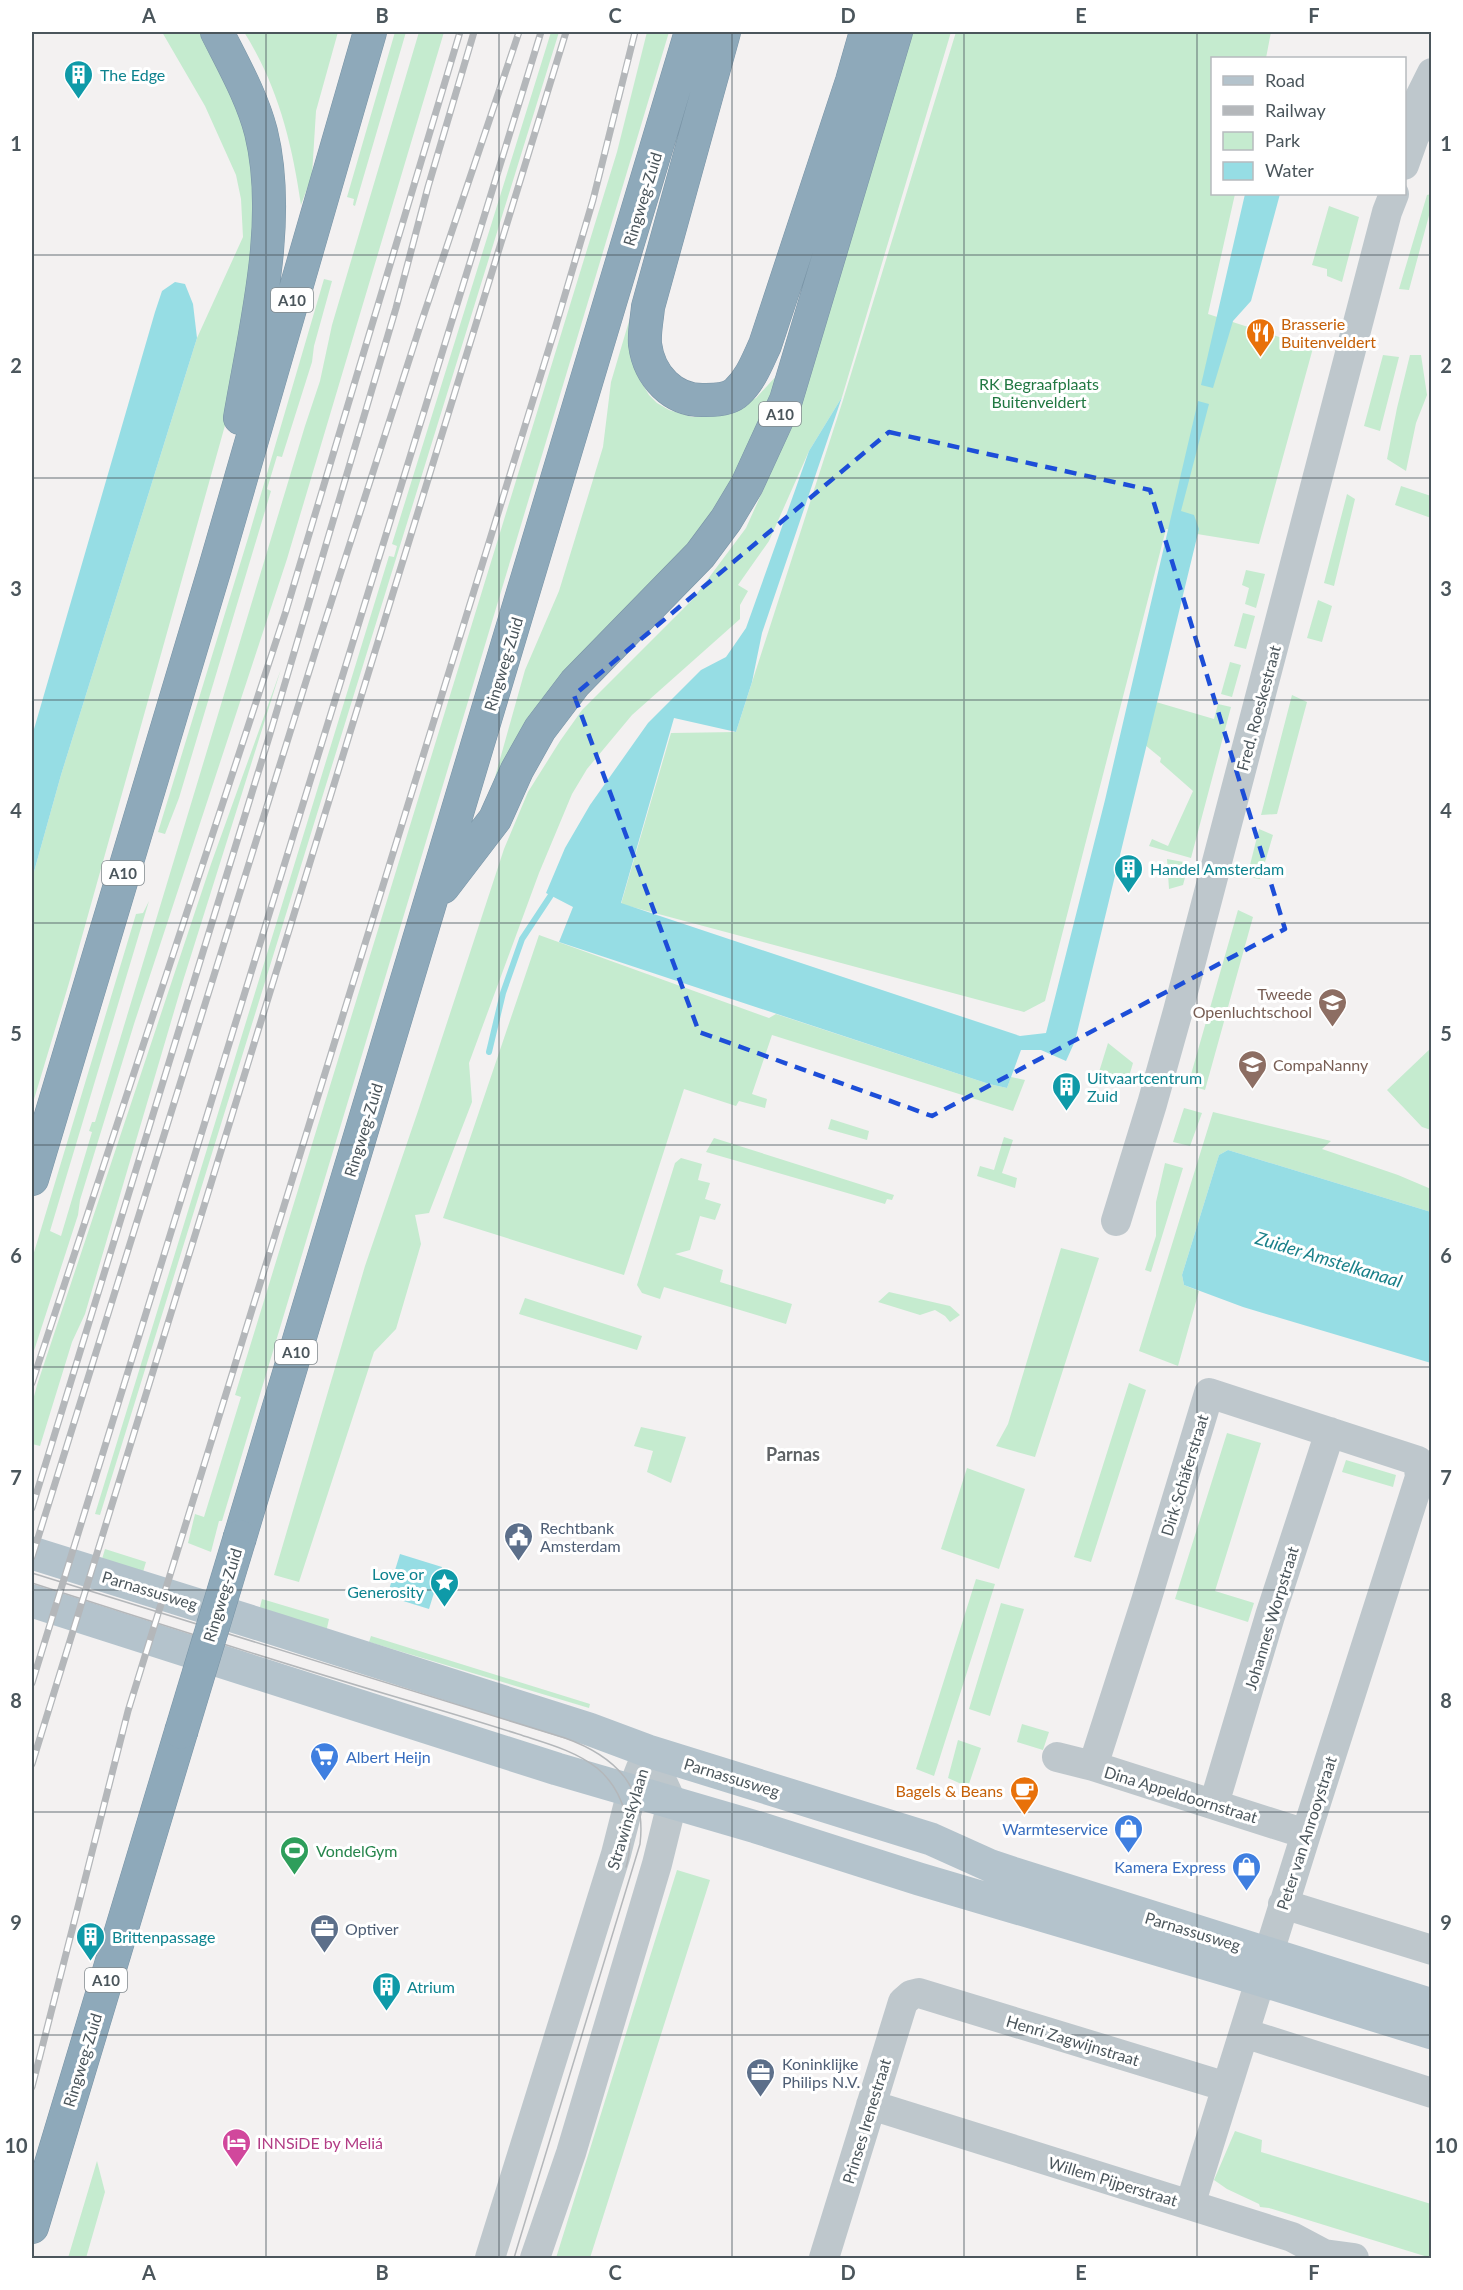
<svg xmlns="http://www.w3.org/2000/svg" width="1463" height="2290" font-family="Lato,sans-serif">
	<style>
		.green { fill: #c5ebcf }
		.water { fill: #96dde4 }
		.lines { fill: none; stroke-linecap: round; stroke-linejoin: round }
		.stream { stroke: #96dde4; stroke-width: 6 }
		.highway-casing { stroke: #7994a6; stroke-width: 34 }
		.minor { stroke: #bec7cc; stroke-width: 30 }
		.major { stroke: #b4c3cc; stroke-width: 33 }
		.highway { stroke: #8ea9ba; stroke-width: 33 }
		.tram { stroke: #b4b7ba; stroke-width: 1.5 }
		.rail-casing { stroke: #b4b7ba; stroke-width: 7 }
		.rail { stroke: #fff; stroke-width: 4.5; stroke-dasharray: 14; stroke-linecap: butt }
		.highway-bridge-casing { stroke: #7994a6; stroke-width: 34; stroke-linecap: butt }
		.highway-bridge { stroke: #8ea9ba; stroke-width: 33 }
		.marked { fill: none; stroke: #1d4ed8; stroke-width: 4.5; stroke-dasharray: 12 8; stroke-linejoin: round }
		.grid { fill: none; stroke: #4b565c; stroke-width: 1.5; stroke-opacity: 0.55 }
		.labels { text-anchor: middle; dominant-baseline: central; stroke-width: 6; stroke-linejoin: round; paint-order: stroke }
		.shield { fill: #fff; stroke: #81898d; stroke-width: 1.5 }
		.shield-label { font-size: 15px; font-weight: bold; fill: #4b565c }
		.culture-label { font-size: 16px; fill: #0d838f; stroke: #fff; text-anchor: start }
		.street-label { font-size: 16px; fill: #4b565c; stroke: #fff }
		.food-label { font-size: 16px; fill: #c56008; stroke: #fff; text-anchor: start }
		.park-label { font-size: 16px; fill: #217842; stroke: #fff }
		.education-label { font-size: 16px; fill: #785e54; stroke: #fff; text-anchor: end }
		.service-label { font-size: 16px; fill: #4e5e75; stroke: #fff; text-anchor: start }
		.shop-label { font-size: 16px; fill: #366cbe; stroke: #fff; text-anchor: end }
		.leisure-label { font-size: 16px; fill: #27864d; stroke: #fff; text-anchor: start }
		.hotel-label { font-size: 16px; fill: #b23c85; stroke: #fff; text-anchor: start }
		.water-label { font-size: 18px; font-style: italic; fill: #1a8089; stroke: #fff }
		.neighbourhood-label { font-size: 18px; font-weight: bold; fill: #5e6265; stroke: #fff }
		.neatline { fill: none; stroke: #4b565c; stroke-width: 2 }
		.grid-label { font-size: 20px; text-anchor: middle; font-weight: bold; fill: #4b565c }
	</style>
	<rect width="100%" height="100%" fill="#f3f1f1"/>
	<path class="green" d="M162,32H200L223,74L266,183L243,361L69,983L32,1106V879L61,775L197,338L243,237L241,199L236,175L205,106Z
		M244,32H338L316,111L312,175L301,205C292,143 278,86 244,32Z
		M395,32H406L355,206L353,205L354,199L347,197Z
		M419,32H444L287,559L134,1024L80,1200L78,1215L32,1357V1259L136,914L143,913L149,901L50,1231L61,1236L92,1132L89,1131L92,1122H95L305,426L320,381L332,325Z
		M551,32H559L100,1515L95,1514L389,556L394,557L397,546L392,544Z
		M647,32H669L222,1521H219L211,1552L188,1543L195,1514L204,1517L241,1397L235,1395L617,152Z
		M912,32H951L842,397L809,451L769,541L738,585L748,591L740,605V619L632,715L587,769L572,794L539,873L469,1063L472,1102L429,1213L415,1215L421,1244L396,1329L374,1352L299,1582L274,1575L365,1266L419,1108L504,849L528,792L560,741L582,710L693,599L746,528L786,439Z
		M956,32H1271L1266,58H1212V194H1235L1208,314L1313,348L1259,544L1166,529L1045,1001L1024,1012L621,904L671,733L736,732L843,400Z
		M1431,194V208L1409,290L1399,289L1427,195Z
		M1329,206L1359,217L1342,282L1327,276V269L1312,265Z
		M324,279L332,281L314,346L312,362L282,457L277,456L267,489L271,491L179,798L165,834L158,832L249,535Z
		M632,311L637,375L649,395L657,403L669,410L692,417H702L722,413L756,398L779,373L731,495L490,795L525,670L559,591L603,447L611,382Z
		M1383,355L1399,357L1380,431L1364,426Z
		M1410,355H1421L1427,395L1416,423L1406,471L1387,459L1397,408Z
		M1401,486L1431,496V518L1395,505Z
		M1347,494L1355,499L1334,586L1324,583Z
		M1246,570L1265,574L1256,608L1245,604L1249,588L1242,585Z
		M1318,600L1332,606L1322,642L1307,638Z
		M1243,613L1255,616L1246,649L1234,646Z
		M1230,662L1241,665L1232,697L1221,694Z
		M281,669L183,981L85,1314L72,1342L40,1446L32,1444V1404L37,1385L211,864Z
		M1292,695L1307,702L1277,814L1261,815Z
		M1156,702L1214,719L1218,704L1231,707L1191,858L1149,846L1152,839L1168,846L1193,791L1160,762L1161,758L1145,745Z
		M1259,829L1273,835L1260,879L1247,877Z
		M1167,859L1189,863L1183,885L1169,889Z
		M1238,910L1253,917L1205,1090L1188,1085Z
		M539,935L769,1018L776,1014L989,1084L1007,1088L1011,1077L1025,1080L1013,1111L772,1035L752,1094L767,1099L765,1108L739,1101L736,1106L684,1089L624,1275L443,1218Z
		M1108,1043L1133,1063L1128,1080L1099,1072Z
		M1431,1048V1130L1422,1127L1387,1090Z
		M1184,1108L1202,1113L1190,1146L1173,1142Z
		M1213,1112L1331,1141L1322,1149L1398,1175L1431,1189V1212L1228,1150L1219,1155L1182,1275L1184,1285L1199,1291L1178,1366L1139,1351Z
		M831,1119L869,1131L867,1140L828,1129Z
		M1004,1137L1013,1140L1002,1173L1017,1178L1015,1188L977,1176L980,1166L994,1170Z
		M714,1138L894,1195L892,1200L887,1199L885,1204L706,1152Z
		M681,1158L702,1164L698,1180L710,1183L705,1199L721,1204L715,1220L700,1216L690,1250L675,1254L723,1270L720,1282L792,1304L786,1324L664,1287L660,1299L642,1293L637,1285L675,1163Z
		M1165,1163L1183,1168L1151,1272L1145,1270L1156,1236V1202Z
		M1061,1248L1099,1258L1035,1457L996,1446L1008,1424Z
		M889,1292L950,1306L960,1315L950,1322L945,1316L935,1310L920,1315L878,1302Z
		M525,1298L642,1336L637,1350L519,1314Z
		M1129,1383L1146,1390L1091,1562L1074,1557Z
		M641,1427L686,1437L671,1483L647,1472L653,1451L634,1446Z
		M1227,1433L1261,1443L1215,1591L1254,1603L1248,1622L1175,1599Z
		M1346,1460L1396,1475L1393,1487L1342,1472Z
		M967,1468L1025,1489L999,1569L941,1549Z
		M105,1549L146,1562L140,1582L99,1569Z
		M976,1579L995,1584L934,1776L916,1769Z
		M262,1599L329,1619L325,1637L257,1619Z
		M1001,1603L1024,1609L990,1716L969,1709Z
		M371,1636L590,1704L589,1708L369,1642Z
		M1022,1724L1049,1732L1043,1750L1017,1742Z
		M958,1740L981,1748L968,1787L948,1778Z
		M677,1870L710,1880L590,2258H556Z
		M1235,2131L1262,2140L1261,2152L1431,2204V2258L1269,2208L1260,2207L1259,2204L1227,2189L1214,2180Z
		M97,2161L105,2192L86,2258H68Z"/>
	<path class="water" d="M1245,194H1280L1251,301L1233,321L1213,388L1201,385Z
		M175,282L185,284L193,304L197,338L61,775L32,879V736L155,312L162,291Z
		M842,397L762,633L752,682L736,732L674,718L621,903L1020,1036L1046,1033L1105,800L1198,401L1209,404L1181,511L1194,515L1199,529L1075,1041L1066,1061L1041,1050H1021L1007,1088L989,1084L559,942L573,907L546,893L565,848L590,805L648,723L701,670L726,657L746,628L809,451Z
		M1228,1150L1431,1212V1363L1243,1307L1184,1285L1182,1275L1219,1155Z
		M400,1554L442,1567L429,1609L387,1596Z"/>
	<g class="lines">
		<path class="stream" d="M489,1052L503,993L522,939L555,889"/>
		<defs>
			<path id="highway" d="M217,32C233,64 252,97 261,132C283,221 255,329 240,418
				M724,32L648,307C647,319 644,332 645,344C649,376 673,402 706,400C716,400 730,399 737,392C751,379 757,362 765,345L852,81L866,32
				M443,887L495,819L517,770L540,729L575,683L700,555L726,520L747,485L786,400L896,32
				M32,1179L215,568L370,32
				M240,1537L691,32
				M32,2227L181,1732"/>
		</defs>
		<use href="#highway" class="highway-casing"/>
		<path class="minor" d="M1414,137L1417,103L1432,73
			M1404,165L1414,137L1423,121
			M1116,1221L1152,1104L1178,1011L1387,212L1394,194
			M1057,1757L1093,1766L1306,1834
			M1093,1766L1146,1601L1209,1393L1418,1461L1420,1477L1306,1834L1190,2205
			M1214,1804L1270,1616L1330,1432
			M1283,1904L1432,1950
			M1244,2033L1432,2093
			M871,2105L1292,2237L1324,2254L1354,2258
			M490,2258L616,1854L632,1791L641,1768
			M535,2258L571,2153L657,1864L672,1803L648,1751
			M824,2258L903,2002L911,1995L919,1993L1227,2087"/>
		<path class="major" d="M32,1553L278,1630L589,1729L648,1751L931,1839L991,1866L1015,1874L1432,2005
			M32,1601L557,1769L756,1827L919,1879L1261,1980L1432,2033"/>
		<use href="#highway" class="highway"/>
		<path class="tram" d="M32,1573L565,1738C615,1756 647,1787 640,1844L514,2258
			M32,1583C153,1622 274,1661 396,1697C437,1709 477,1721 518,1734C545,1743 574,1750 597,1768C624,1790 636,1834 626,1867"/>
		<defs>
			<path id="rail" d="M32,1383L286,611L460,32
				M32,1508L270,734L396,308L428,187L474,32
				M32,1557L318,643L421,323L519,32
				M32,1683L541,32
				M32,1764L566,32
				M32,2087L128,1711L554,332L593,200L635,32"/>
		</defs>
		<use href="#rail" class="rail-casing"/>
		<use href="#rail" class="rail"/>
		<defs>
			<path id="highway-bridge" d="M181,1732L240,1537"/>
		</defs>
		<use href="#highway-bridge" class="highway-bridge-casing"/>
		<use href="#highway-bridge" class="highway-bridge"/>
	</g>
	<path class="marked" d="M889,432L1150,490L1285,929L932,1116L699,1032L574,695Z"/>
	<path class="grid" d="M266,32V2258M499,32V2258M732,32V2258M964,32V2258M1197,32V2258M32,255H1432M32,478H1432M32,700H1432M32,923H1432M32,1145H1432M32,1367H1432M32,1590H1432M32,1812H1432M32,2035H1432"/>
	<defs>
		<symbol id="building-pin" viewBox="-11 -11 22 30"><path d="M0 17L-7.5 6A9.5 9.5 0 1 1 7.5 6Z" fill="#0f9aa8" stroke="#fff"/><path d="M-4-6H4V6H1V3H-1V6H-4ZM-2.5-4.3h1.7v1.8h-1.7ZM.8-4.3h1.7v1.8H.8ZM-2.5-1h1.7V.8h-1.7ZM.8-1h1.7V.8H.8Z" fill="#fff"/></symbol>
		<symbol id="restaurant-pin" viewBox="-11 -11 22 30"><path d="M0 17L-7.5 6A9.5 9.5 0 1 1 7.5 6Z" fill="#e8710a" stroke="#fff"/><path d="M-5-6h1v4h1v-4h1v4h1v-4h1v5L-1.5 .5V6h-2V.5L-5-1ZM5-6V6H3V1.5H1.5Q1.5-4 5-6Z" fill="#fff"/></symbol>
		<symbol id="school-pin" viewBox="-11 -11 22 30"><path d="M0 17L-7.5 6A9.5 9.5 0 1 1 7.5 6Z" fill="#8d6e63" stroke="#fff"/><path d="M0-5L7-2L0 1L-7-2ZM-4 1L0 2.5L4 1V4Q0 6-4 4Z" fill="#fff"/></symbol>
		<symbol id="civic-pin" viewBox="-11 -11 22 30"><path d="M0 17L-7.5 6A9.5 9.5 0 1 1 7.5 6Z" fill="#5c6f8a" stroke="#fff"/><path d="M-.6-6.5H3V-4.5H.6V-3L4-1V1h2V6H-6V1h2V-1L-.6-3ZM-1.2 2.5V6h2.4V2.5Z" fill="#fff"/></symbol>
		<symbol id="sight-pin" viewBox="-11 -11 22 30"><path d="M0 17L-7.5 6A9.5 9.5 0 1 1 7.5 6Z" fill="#0f9aa8" stroke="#fff"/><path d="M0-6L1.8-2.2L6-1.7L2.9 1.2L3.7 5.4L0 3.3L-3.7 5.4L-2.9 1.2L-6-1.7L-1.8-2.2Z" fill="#fff"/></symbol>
		<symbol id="supermarket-pin" viewBox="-11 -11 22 30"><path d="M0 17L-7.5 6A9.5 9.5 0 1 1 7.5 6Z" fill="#3f7fe0" stroke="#fff"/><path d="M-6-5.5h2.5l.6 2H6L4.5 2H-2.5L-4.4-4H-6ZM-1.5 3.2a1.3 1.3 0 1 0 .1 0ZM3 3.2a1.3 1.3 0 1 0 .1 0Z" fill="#fff"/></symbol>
		<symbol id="cafe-pin" viewBox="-11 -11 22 30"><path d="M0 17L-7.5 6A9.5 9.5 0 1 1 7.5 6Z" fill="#e8710a" stroke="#fff"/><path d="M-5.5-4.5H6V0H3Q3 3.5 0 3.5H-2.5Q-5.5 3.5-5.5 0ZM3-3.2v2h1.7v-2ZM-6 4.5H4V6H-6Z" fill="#fff"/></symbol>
		<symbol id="shop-pin" viewBox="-11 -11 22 30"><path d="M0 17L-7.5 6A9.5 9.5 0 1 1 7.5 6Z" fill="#3f7fe0" stroke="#fff"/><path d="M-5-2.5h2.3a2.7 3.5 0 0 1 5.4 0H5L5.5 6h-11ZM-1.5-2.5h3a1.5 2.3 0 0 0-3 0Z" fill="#fff"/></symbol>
		<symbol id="stadium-pin" viewBox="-11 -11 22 30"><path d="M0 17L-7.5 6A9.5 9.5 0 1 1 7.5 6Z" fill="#2e9e5b" stroke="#fff"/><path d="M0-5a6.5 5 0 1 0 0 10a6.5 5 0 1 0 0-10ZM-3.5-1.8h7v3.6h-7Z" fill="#fff"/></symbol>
		<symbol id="office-pin" viewBox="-11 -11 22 30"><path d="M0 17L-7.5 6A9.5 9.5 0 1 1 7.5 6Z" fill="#5c6f8a" stroke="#fff"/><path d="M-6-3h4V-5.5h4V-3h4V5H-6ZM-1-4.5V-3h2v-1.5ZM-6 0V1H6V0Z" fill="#fff"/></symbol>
		<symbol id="hotel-pin" viewBox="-11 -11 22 30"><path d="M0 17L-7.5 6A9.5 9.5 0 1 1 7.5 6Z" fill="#d1479c" stroke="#fff"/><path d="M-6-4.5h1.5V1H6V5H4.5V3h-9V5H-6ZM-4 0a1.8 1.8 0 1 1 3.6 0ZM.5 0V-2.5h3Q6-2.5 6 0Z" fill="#fff"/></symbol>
	</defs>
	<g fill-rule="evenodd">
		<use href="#building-pin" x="62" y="58" width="33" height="45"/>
		<use href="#restaurant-pin" x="1244" y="316" width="33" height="45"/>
		<use href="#building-pin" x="1112" y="852" width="33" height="45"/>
		<use href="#school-pin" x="1316" y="986" width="33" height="45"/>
		<use href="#school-pin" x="1236" y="1048" width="33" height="45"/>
		<use href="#building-pin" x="1050" y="1070" width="33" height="45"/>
		<use href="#civic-pin" x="502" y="1520" width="33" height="45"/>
		<use href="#sight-pin" x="428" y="1566" width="33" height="45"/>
		<use href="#supermarket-pin" x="308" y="1740" width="33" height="45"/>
		<use href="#cafe-pin" x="1008" y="1774" width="33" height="45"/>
		<use href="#shop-pin" x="1112" y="1812" width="33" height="45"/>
		<use href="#stadium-pin" x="278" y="1834" width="33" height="45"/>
		<use href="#shop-pin" x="1230" y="1850" width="33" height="45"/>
		<use href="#office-pin" x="308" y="1912" width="33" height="45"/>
		<use href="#building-pin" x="74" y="1920" width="33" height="45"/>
		<use href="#building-pin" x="370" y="1970" width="33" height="45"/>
		<use href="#office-pin" x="744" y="2056" width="33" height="45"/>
		<use href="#hotel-pin" x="220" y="2126" width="33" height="45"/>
	</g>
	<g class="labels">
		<g class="shield">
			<rect x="271" y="288" width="42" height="24" rx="4.5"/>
			<rect x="759" y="402" width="42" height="24" rx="4.5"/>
			<rect x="102" y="861" width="42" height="24" rx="4.5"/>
			<rect x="275" y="1340" width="42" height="24" rx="4.5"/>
			<rect x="85" y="1968" width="42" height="24" rx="4.5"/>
		</g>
		<g class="shield-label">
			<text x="292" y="300">A10</text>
			<text x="780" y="414">A10</text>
			<text x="123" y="873">A10</text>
			<text x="296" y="1352">A10</text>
			<text x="106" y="1980">A10</text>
		</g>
		<g class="culture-label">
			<text x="100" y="74">The Edge</text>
			<text x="1150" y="868">Handel Amsterdam</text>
			<text x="1087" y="1077">Uitvaartcentrum<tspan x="1087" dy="18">Zuid</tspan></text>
			<text x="424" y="1573" text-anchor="end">Love or<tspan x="424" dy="18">Generosity</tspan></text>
			<text x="112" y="1936">Brittenpassage</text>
			<text x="407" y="1986">Atrium</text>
		</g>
		<g class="street-label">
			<text transform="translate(642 199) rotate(-73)">Ringweg-Zuid</text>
			<text transform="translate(503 664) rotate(-73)">Ringweg-Zuid</text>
			<text transform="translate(1258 708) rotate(-75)">Fred. Roeskestraat</text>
			<text transform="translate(363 1130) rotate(-73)">Ringweg-Zuid</text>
			<text transform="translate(1184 1475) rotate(-73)">Dirk Schäferstraat</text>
			<text transform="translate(150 1590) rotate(17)">Parnassusweg</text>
			<text transform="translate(222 1595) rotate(-73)">Ringweg-Zuid</text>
			<text transform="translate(1271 1618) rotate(-73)">Johannes Worpstraat</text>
			<text transform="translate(732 1777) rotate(17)">Parnassusweg</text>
			<text transform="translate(1181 1794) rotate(17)">Dina Appeldoornstraat</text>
			<text transform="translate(627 1819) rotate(-73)">Strawinskylaan</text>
			<text transform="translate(1306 1833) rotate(-72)">Peter van Anrooystraat</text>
			<text transform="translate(1193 1931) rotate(17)">Parnassusweg</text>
			<text transform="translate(1073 2040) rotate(17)">Henri Zagwijnstraat</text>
			<text transform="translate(82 2060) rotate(-73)">Ringweg-Zuid</text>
			<text transform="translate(866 2121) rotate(-73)">Prinses Irenestraat</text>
			<text transform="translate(1113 2181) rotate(17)">Willem Pijperstraat</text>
		</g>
		<g class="food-label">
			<text x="1281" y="323">Brasserie<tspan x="1281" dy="18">Buitenveldert</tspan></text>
			<text x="1003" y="1790" text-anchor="end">Bagels &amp; Beans</text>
		</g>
		<g class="park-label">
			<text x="1039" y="383">RK Begraafplaats<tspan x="1039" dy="18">Buitenveldert</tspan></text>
		</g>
		<g class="education-label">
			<text x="1312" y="993">Tweede<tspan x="1312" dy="18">Openluchtschool</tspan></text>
			<text x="1273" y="1064" text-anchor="start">CompaNanny</text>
		</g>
		<g class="service-label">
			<text x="540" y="1527">Rechtbank<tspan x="540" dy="18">Amsterdam</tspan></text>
			<text x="345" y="1928">Optiver</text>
			<text x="782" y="2063">Koninklijke<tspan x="782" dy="18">Philips N.V.</tspan></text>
		</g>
		<g class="shop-label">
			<text x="346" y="1756" text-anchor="start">Albert Heijn</text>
			<text x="1108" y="1828">Warmteservice</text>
			<text x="1226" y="1866">Kamera Express</text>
		</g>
		<g class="leisure-label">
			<text x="316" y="1850">VondelGym</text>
		</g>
		<g class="hotel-label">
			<text x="257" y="2142">INNSiDE by Meliá</text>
		</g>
		<g class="water-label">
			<text transform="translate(1329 1259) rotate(17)">Zuider Amstelkanaal</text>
		</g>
		<g class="neighbourhood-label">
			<text x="793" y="1454">Parnas</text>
		</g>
	</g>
	<rect width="1463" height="2290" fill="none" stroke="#ffffff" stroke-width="66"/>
	<rect x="1211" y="57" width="195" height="138" fill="#ffffff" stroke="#b7bbbe" stroke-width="1.5"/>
	<rect x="1223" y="76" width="30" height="9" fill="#b4c3cc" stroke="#b7bbbe" stroke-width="1.5"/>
	<text x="1265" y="87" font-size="18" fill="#4b565c">Road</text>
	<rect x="1223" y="106" width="30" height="9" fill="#b4b7ba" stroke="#b7bbbe" stroke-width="1.5"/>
	<text x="1265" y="117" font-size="18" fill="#4b565c">Railway</text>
	<rect x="1223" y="132" width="30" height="18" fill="#c5ebcf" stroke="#b7bbbe" stroke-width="1.5"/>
	<text x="1265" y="147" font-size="18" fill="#4b565c">Park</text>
	<rect x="1223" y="162" width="30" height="18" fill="#96dde4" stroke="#b7bbbe" stroke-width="1.5"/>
	<text x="1265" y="177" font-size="18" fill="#4b565c">Water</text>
	<rect x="33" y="33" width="1397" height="2224" class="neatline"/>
	<g class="grid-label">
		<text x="149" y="23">A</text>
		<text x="382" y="23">B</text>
		<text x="615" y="23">C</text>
		<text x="848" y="23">D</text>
		<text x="1081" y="23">E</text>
		<text x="1314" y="23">F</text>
		<text x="16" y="151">1</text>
		<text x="1446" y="151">1</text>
		<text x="16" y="373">2</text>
		<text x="1446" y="373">2</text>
		<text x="16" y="596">3</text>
		<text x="1446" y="596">3</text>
		<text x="16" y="818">4</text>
		<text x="1446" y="818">4</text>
		<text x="16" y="1041">5</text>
		<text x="1446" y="1041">5</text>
		<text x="16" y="1263">6</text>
		<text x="1446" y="1263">6</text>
		<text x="16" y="1485">7</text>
		<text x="1446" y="1485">7</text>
		<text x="16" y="1708">8</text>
		<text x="1446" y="1708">8</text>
		<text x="16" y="1930">9</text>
		<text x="1446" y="1930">9</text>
		<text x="16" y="2153">10</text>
		<text x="1446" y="2153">10</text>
		<text x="149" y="2280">A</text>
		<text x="382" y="2280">B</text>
		<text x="615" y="2280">C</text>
		<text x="848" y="2280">D</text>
		<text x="1081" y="2280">E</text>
		<text x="1314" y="2280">F</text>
	</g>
</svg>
